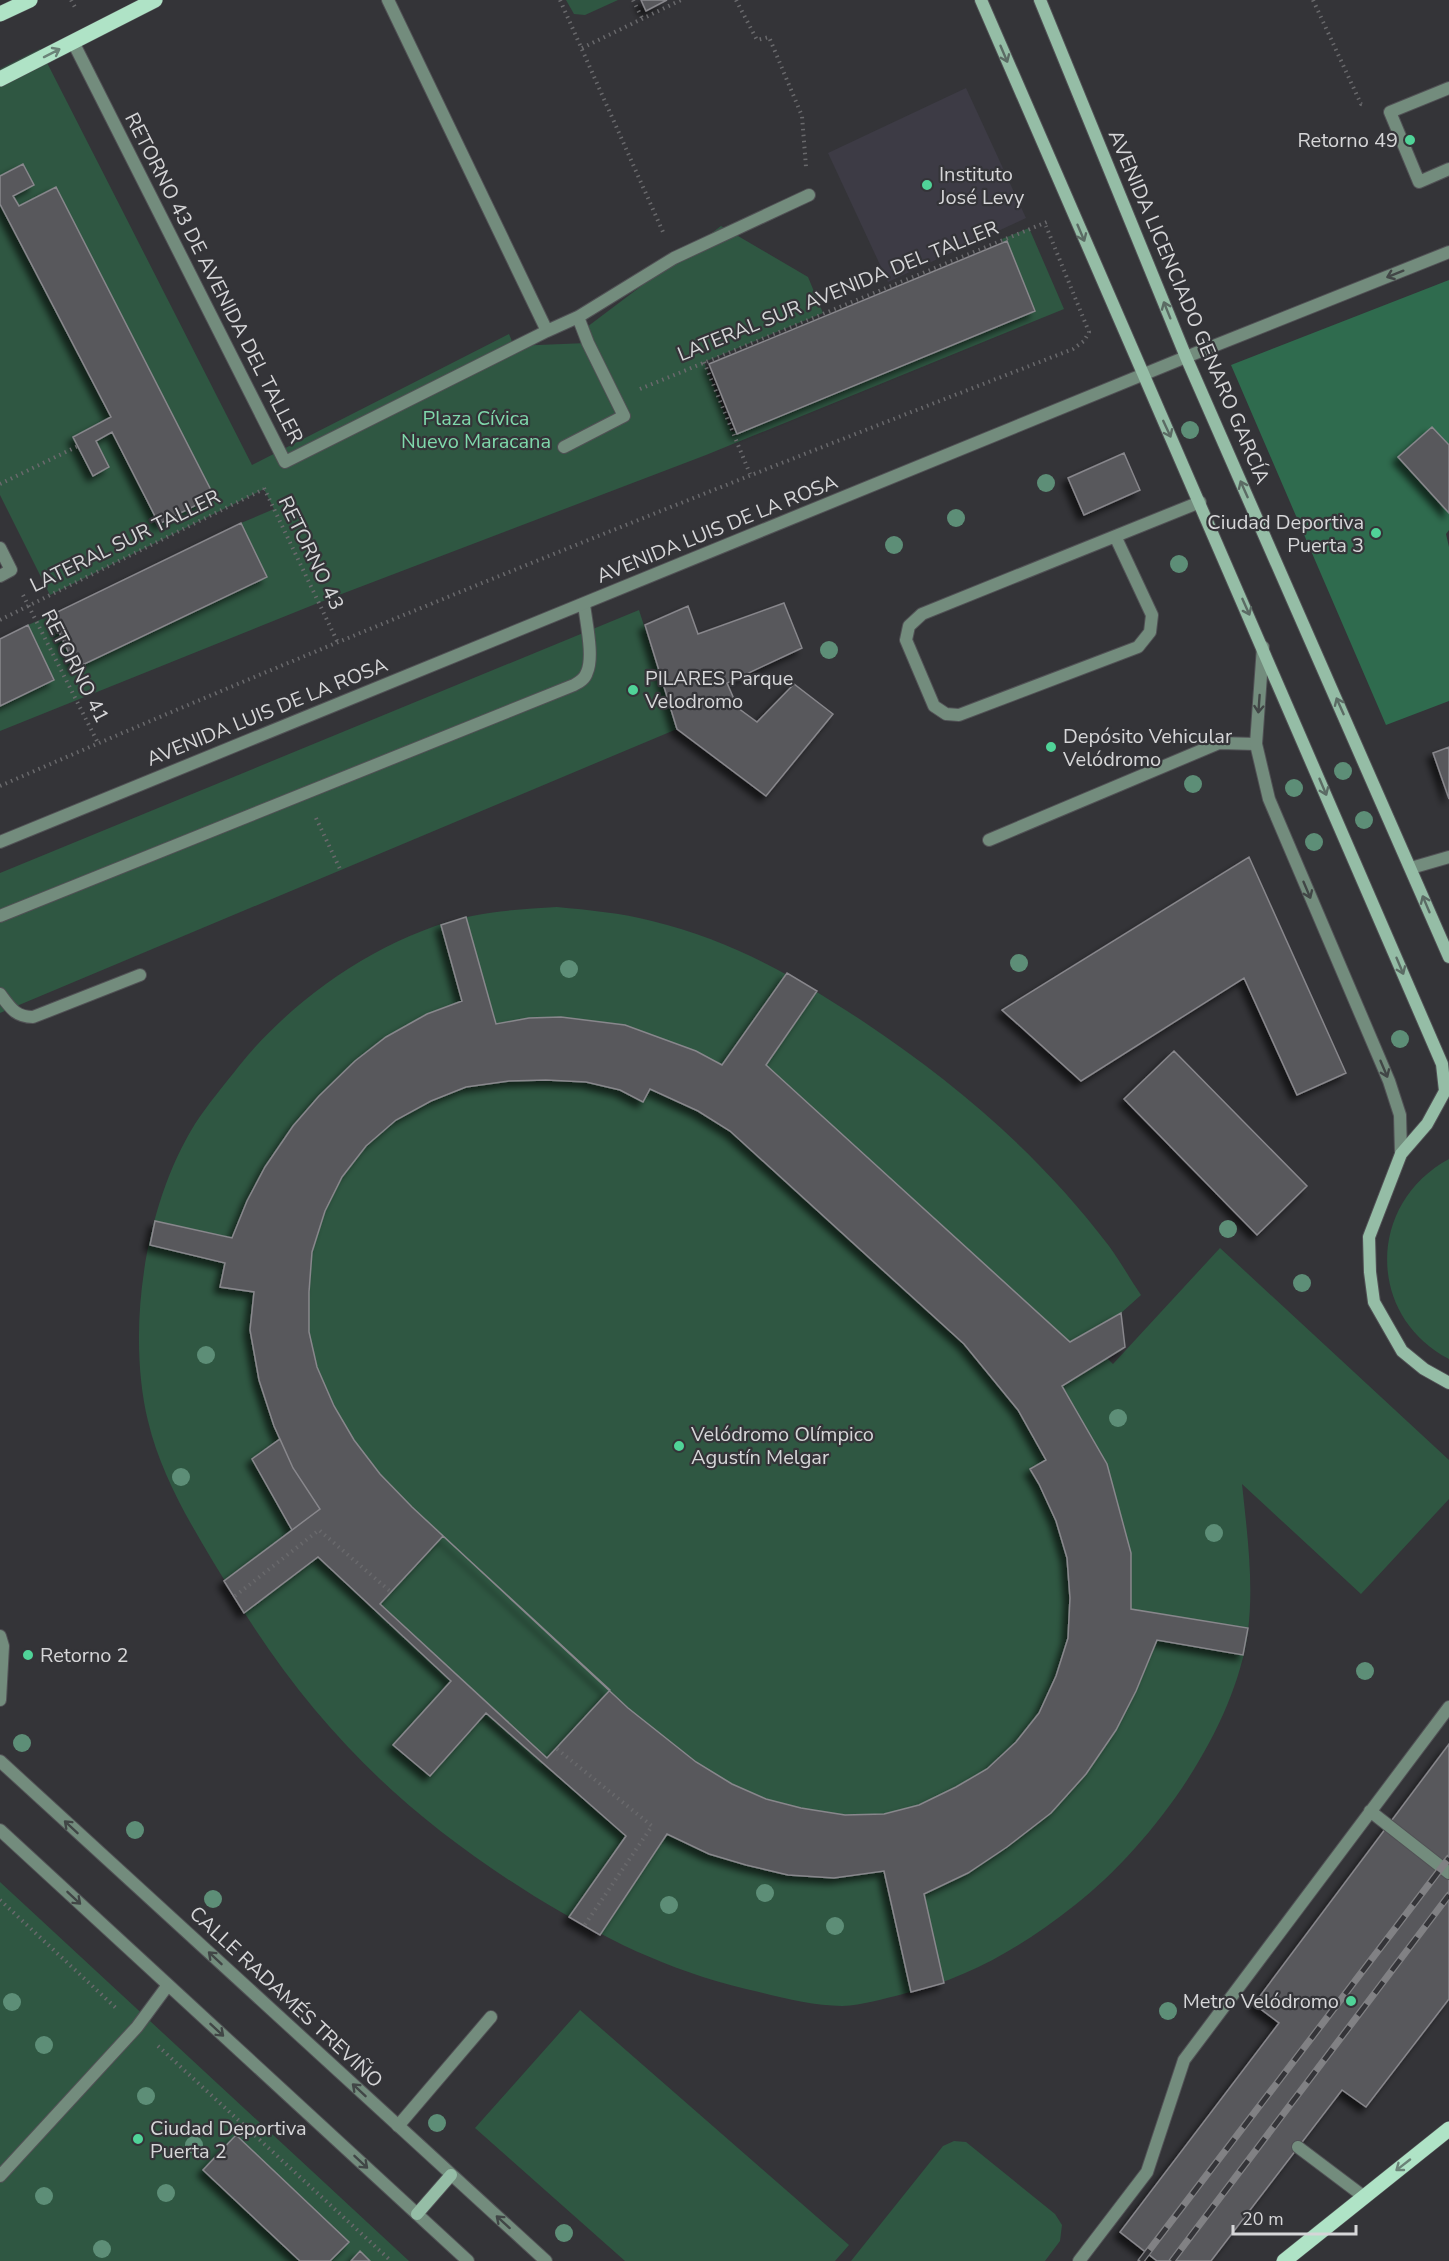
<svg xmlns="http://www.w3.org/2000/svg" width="1449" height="2261" font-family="'Nunito Sans',sans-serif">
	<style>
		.built { fill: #3d3b45 }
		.green { fill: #2f5742 }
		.forest { fill: #2f6b4e }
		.building { fill: #58585c; stroke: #88878c; stroke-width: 1.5; fill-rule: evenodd; filter: url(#shadow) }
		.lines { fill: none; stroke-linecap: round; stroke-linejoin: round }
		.lane-casing { stroke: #515155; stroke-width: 14 }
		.street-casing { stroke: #515155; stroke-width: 14 }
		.secondary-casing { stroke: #515155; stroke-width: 14 }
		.primary-casing { stroke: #515155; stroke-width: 16 }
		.path { stroke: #69696c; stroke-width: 4; stroke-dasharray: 1.5 4.5; stroke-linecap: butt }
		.lane { stroke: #738c7d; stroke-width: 12 }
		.street { stroke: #738c7d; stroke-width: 12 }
		.secondary { stroke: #95bda6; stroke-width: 12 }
		.primary { stroke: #afe3c6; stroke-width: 15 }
		.rail-casing { stroke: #818184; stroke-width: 7 }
		.rail { stroke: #343438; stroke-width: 4.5; stroke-dasharray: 14; stroke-linecap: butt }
		.tree { fill: #5d8e77 }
		.oneway { stroke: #6b8378 }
		.oneway2 { stroke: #5b6b64 }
		.oneway3 { stroke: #414646 }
		.poi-dot { fill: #50d398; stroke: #343438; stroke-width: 2 }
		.labels { text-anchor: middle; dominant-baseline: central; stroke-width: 4.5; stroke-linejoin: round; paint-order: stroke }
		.poi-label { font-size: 20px; fill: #d6d6d8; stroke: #343438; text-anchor: start }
		.street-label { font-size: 20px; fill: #d6d6d8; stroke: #343438 }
		.park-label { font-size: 20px; fill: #7fd8ab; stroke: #343438 }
	</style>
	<defs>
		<filter id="shadow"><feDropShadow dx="-5.5" dy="5.5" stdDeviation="3" flood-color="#0009"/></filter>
	</defs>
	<rect width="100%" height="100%" fill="#343438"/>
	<path class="built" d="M966,88L1026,218L888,282L828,153Z"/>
	<path class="green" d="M566,0H618L585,15L574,14Z
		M40,49L252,465L509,334L514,346L587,343L583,330L721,226L808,277L823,313L704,362L732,432L1030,309L1002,239L1029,228L1064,309L706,455L318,603L0,731V706L54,680L28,625L51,615L77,668L266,577L241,523L274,509L264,489L50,595L0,495V69Z
		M639,610L677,729L0,1013V873Z
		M557,907C589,910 621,913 652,921C733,941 796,977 864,1022C957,1084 1041,1156 1109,1246C1120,1261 1130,1279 1141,1295L1121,1313L1125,1347L1107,1358L1113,1364L1220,1248L1449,1460V1499L1361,1594L1242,1484C1247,1532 1254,1583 1248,1631C1235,1730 1152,1845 1075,1905C1020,1948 971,1977 903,1994C883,1999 863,2005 842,2006C811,2006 776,1996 746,1989C667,1970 603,1938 534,1896C404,1815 314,1727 234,1596C201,1541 163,1484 148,1421C126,1329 145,1204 195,1124C208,1104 224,1085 239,1066C294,997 385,934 472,916C500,910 529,909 557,907Z
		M1449,1159V1359C1366,1316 1367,1203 1449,1159Z
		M0,1882L409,2261H0Z
		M580,2010L849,2245L835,2261H625L475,2128Z
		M954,2141L966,2142L1055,2214L1062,2225L1060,2241L1045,2261H851L943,2146Z"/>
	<path class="forest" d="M1449,280V445L1432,427L1398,457L1449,513V530L1446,534L1449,547V701L1386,725L1231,365Z"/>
	<path class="building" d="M641,0H667L646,11Z
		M23,164L34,185L13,196L19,206L56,187L214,496L159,524L112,432L96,441L109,467L93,476L73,437L111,417L0,204V176Z
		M1007,241L1035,311L737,434L709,364Z
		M1432,427L1449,445V513L1398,457Z
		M1124,453L1140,490L1084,515L1068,478Z
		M241,523L267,577L76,668L51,615Z
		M784,603L802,648L727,683L738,708L757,722L794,684L833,714L766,796L677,729L645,625L688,606L698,634Z
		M28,625L54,680L0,706V639Z
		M1449,747V799L1433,753Z
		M1249,857L1346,1073L1297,1095L1244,978L1081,1081L1002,1010Z
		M466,917L496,1024L529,1018L561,1017L625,1025L696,1051L722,1065L787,973L817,991L766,1065L1070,1342L1121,1313L1125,1347L1062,1386L1107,1464L1131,1553V1609L1248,1628L1243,1655L1157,1640L1136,1691L1116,1730L1086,1774L1051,1813L1007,1847L968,1873L924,1894L944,1983L911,1992L884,1871L834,1878L788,1875L746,1865L709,1854L667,1834L600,1935L569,1917L626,1836L486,1713L430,1776L393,1745L451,1681L318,1557L244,1613L224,1581L320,1509L293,1468L274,1426L259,1380L250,1330L254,1292L220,1287L225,1263L150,1245L155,1221L232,1238L247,1201L265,1167L293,1126L319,1096L355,1061L386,1037L427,1014L462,1001L441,925ZM546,1080L586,1082L620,1090L643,1102L650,1089L698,1111L730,1131L964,1344L1018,1410L1046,1460L1030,1469L1039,1484L1056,1521L1067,1558L1070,1598L1068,1638L1056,1676L1039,1713L1016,1742L987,1769L956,1787L919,1805L884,1814L845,1815L801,1808L766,1799L732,1784L696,1762L628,1708L412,1507L380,1474L354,1440L334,1406L317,1367L309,1332V1292L312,1252L325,1211L342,1177L366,1146L396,1120L431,1101L466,1087L509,1081Z
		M1174,1051L1307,1186L1257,1235L1124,1099Z
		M280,1439L293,1468L320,1509L292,1530L252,1459Z
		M443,1536L610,1690L547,1758L380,1604Z
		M1449,1744V1999L1366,2107L1342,2090L1211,2261H1157L1120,2232L1279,2023L1254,2004Z
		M236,2135L349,2242L330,2261H300L203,2170Z
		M360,2251L370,2261H351Z"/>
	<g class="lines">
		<defs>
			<path id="lane" d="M1116,538L1152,615L1150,632L1138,647L959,715L946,714L934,706L906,640L909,626L922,614L1200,502
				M989,840L1219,743L1256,744
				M1411,868L1449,857
				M0,916L574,685C580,682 585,679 587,672C594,657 586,622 584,604
				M0,994C10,1007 15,1017 33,1017L140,975
				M0,1636L3,1646L0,1700
				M398,2126L491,2017
				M1298,2147L1363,2196"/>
			<path id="street" d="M388,0L547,331L578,317L674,258L809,195
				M73,42L285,462L547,331
				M1449,88L1390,112L1419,182L1449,169
				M564,447L624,416L588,343L578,317
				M0,548L11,570L0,576
				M1263,647L1256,744L1269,799L1389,1081L1400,1115L1401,1154
				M0,842L1186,357L1449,252
				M0,1761L546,2261
				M1370,1811L1449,1873
				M0,1830L468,2261
				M0,2176L137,2027L168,1985
				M1079,2261L1147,2172L1184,2060L1449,1707"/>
			<path id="secondary" d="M981,0C1134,355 1290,708 1442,1064L1445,1091L1427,1124L1401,1154L1369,1237L1370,1272L1374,1302L1402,1351L1424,1369L1449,1383
				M1040,0L1186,357L1449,957
				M417,2214L451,2175"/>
			<path id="primary" d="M0,14L30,0
				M0,79L155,0
				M1284,2261L1449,2129"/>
		</defs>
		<use href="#lane" class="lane-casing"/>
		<use href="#street" class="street-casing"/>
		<use href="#secondary" class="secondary-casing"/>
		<use href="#primary" class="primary-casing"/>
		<path class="path" d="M71,0L76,9
			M560,0L663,232
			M633,0L642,18
			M736,0L757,40L769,37L802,116L806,167
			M1313,0L1361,104L1366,105
			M582,48L681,0
			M704,362L750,474
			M640,389L1047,222
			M0,484L78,446
			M264,488L338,643
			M23,595L98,743
			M0,620L264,489
			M0,786C354,631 713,489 1073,349L1084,341L1089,332L1046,226
			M316,818L340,869
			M235,1596L319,1530L391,1592
			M557,1749L652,1826L584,1926
			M0,1900L117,2009
			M158,2046L391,2261"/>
		<use href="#lane" class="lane"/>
		<use href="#street" class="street"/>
		<use href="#secondary" class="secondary"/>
		<use href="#primary" class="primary"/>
		<defs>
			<path id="rail" d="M1141,2261L1449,1858
				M1172,2261L1449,1895"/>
		</defs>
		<use href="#rail" class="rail-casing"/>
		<use href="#rail" class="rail"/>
	</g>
	<g class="tree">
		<circle cx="1190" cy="430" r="9"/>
		<circle cx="1046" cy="483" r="9"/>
		<circle cx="956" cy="518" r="9"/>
		<circle cx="894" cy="545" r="9"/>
		<circle cx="1179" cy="564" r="9"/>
		<circle cx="829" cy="650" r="9"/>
		<circle cx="1343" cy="771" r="9"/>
		<circle cx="1193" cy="784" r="9"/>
		<circle cx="1294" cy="788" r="9"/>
		<circle cx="1364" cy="820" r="9"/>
		<circle cx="1314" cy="842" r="9"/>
		<circle cx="1019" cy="963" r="9"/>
		<circle cx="569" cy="969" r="9"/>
		<circle cx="1400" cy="1039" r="9"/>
		<circle cx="1228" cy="1229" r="9"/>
		<circle cx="1302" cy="1283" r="9"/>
		<circle cx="206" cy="1355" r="9"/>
		<circle cx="1118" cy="1418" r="9"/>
		<circle cx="181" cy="1477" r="9"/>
		<circle cx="1214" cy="1533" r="9"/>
		<circle cx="1365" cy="1671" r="9"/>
		<circle cx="22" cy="1743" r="9"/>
		<circle cx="135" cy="1830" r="9"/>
		<circle cx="765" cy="1893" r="9"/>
		<circle cx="213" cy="1899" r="9"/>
		<circle cx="669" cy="1905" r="9"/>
		<circle cx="835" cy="1926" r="9"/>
		<circle cx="12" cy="2002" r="9"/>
		<circle cx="1168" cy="2011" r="9"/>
		<circle cx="44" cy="2045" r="9"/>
		<circle cx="146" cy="2096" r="9"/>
		<circle cx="437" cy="2123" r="9"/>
		<circle cx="194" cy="2145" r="9"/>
		<circle cx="166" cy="2193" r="9"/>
		<circle cx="44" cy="2196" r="9"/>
		<circle cx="564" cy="2233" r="9"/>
		<circle cx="102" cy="2249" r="9"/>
	</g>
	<defs><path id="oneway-shaft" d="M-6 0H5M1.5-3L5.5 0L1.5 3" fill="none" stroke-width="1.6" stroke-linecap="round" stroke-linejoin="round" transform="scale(1.5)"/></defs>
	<g class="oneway">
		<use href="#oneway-shaft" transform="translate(52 53) rotate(-27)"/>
		<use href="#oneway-shaft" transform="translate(1403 2165) rotate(142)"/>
	</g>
	<g class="oneway2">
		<use href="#oneway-shaft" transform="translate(1004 54) rotate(67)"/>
		<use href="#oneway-shaft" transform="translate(1081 233) rotate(67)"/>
		<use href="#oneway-shaft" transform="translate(1167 310) rotate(-112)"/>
		<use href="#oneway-shaft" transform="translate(1167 429) rotate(65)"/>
		<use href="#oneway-shaft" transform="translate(1244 489) rotate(-114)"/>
		<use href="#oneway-shaft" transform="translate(1246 607) rotate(66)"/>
		<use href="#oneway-shaft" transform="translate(1340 706) rotate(-114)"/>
		<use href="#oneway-shaft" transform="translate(1323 787) rotate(67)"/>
		<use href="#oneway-shaft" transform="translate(1426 904) rotate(-113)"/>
		<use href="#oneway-shaft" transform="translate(1400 966) rotate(67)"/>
	</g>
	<g class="oneway3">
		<use href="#oneway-shaft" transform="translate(1395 274) rotate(158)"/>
		<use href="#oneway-shaft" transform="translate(1259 704) rotate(94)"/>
		<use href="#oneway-shaft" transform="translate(1307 890) rotate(67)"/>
		<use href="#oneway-shaft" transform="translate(1384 1069) rotate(67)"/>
		<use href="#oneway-shaft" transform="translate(71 1827) rotate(-137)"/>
		<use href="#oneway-shaft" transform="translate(74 1898) rotate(43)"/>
		<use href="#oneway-shaft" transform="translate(215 1958) rotate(-137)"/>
		<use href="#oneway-shaft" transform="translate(217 2030) rotate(43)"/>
		<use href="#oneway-shaft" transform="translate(359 2090) rotate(-137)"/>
		<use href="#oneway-shaft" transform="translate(361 2162) rotate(43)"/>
		<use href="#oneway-shaft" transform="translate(503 2222) rotate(-138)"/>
	</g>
	<g class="poi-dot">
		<circle cx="1410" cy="140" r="6"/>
		<circle cx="927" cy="185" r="6"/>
		<circle cx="1376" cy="533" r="6"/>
		<circle cx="633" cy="690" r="6"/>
		<circle cx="1051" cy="747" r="6"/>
		<circle cx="679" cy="1446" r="6"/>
		<circle cx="28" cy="1655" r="6"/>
		<circle cx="1351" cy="2001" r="6"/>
		<circle cx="138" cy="2139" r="6"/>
	</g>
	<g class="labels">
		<g class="poi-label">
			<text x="1398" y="140" text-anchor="end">Retorno 49</text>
			<text x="939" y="174">Instituto<tspan x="939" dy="23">José Levy</tspan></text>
			<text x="1364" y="522" text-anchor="end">Ciudad Deportiva<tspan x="1364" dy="23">Puerta 3</tspan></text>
			<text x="645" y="678">PILARES Parque<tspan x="645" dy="23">Velodromo</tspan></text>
			<text x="1063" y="736">Depósito Vehicular<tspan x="1063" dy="23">Velódromo</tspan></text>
			<text x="691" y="1434">Velódromo Olímpico<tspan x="691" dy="23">Agustín Melgar</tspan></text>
			<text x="40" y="1655">Retorno 2</text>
			<text x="1339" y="2001" text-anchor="end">Metro Velódromo</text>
			<text x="150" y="2128">Ciudad Deportiva<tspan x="150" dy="23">Puerta 2</tspan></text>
		</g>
		<g class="street-label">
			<text transform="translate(214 278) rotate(63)">RETORNO 43 DE AVENIDA DEL TALLER</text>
			<text transform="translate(838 291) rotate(-22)">LATERAL SUR AVENIDA DEL TALLER</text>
			<text transform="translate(1189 307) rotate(67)">AVENIDA LICENCIADO GENARO GARCÍA</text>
			<text transform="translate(717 529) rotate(-22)">AVENIDA LUIS DE LA ROSA</text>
			<text transform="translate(125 541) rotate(-26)">LATERAL SUR TALLER</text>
			<text transform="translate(311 553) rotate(64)">RETORNO 43</text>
			<text transform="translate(75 666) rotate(63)">RETORNO 41</text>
			<text transform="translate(267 712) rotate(-22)">AVENIDA LUIS DE LA ROSA</text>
			<text transform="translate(286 1997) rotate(43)">CALLE RADAMÉS TREVIÑO</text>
		</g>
		<g class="park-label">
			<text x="476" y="418">Plaza Cívica<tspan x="476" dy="23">Nuevo Maracana</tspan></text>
		</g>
	</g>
	<path d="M1233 2225v9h123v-9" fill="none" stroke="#d6d6d8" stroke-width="3"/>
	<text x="1242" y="2225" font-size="18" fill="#d6d6d8" stroke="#343438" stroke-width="4.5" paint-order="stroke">20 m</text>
</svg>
